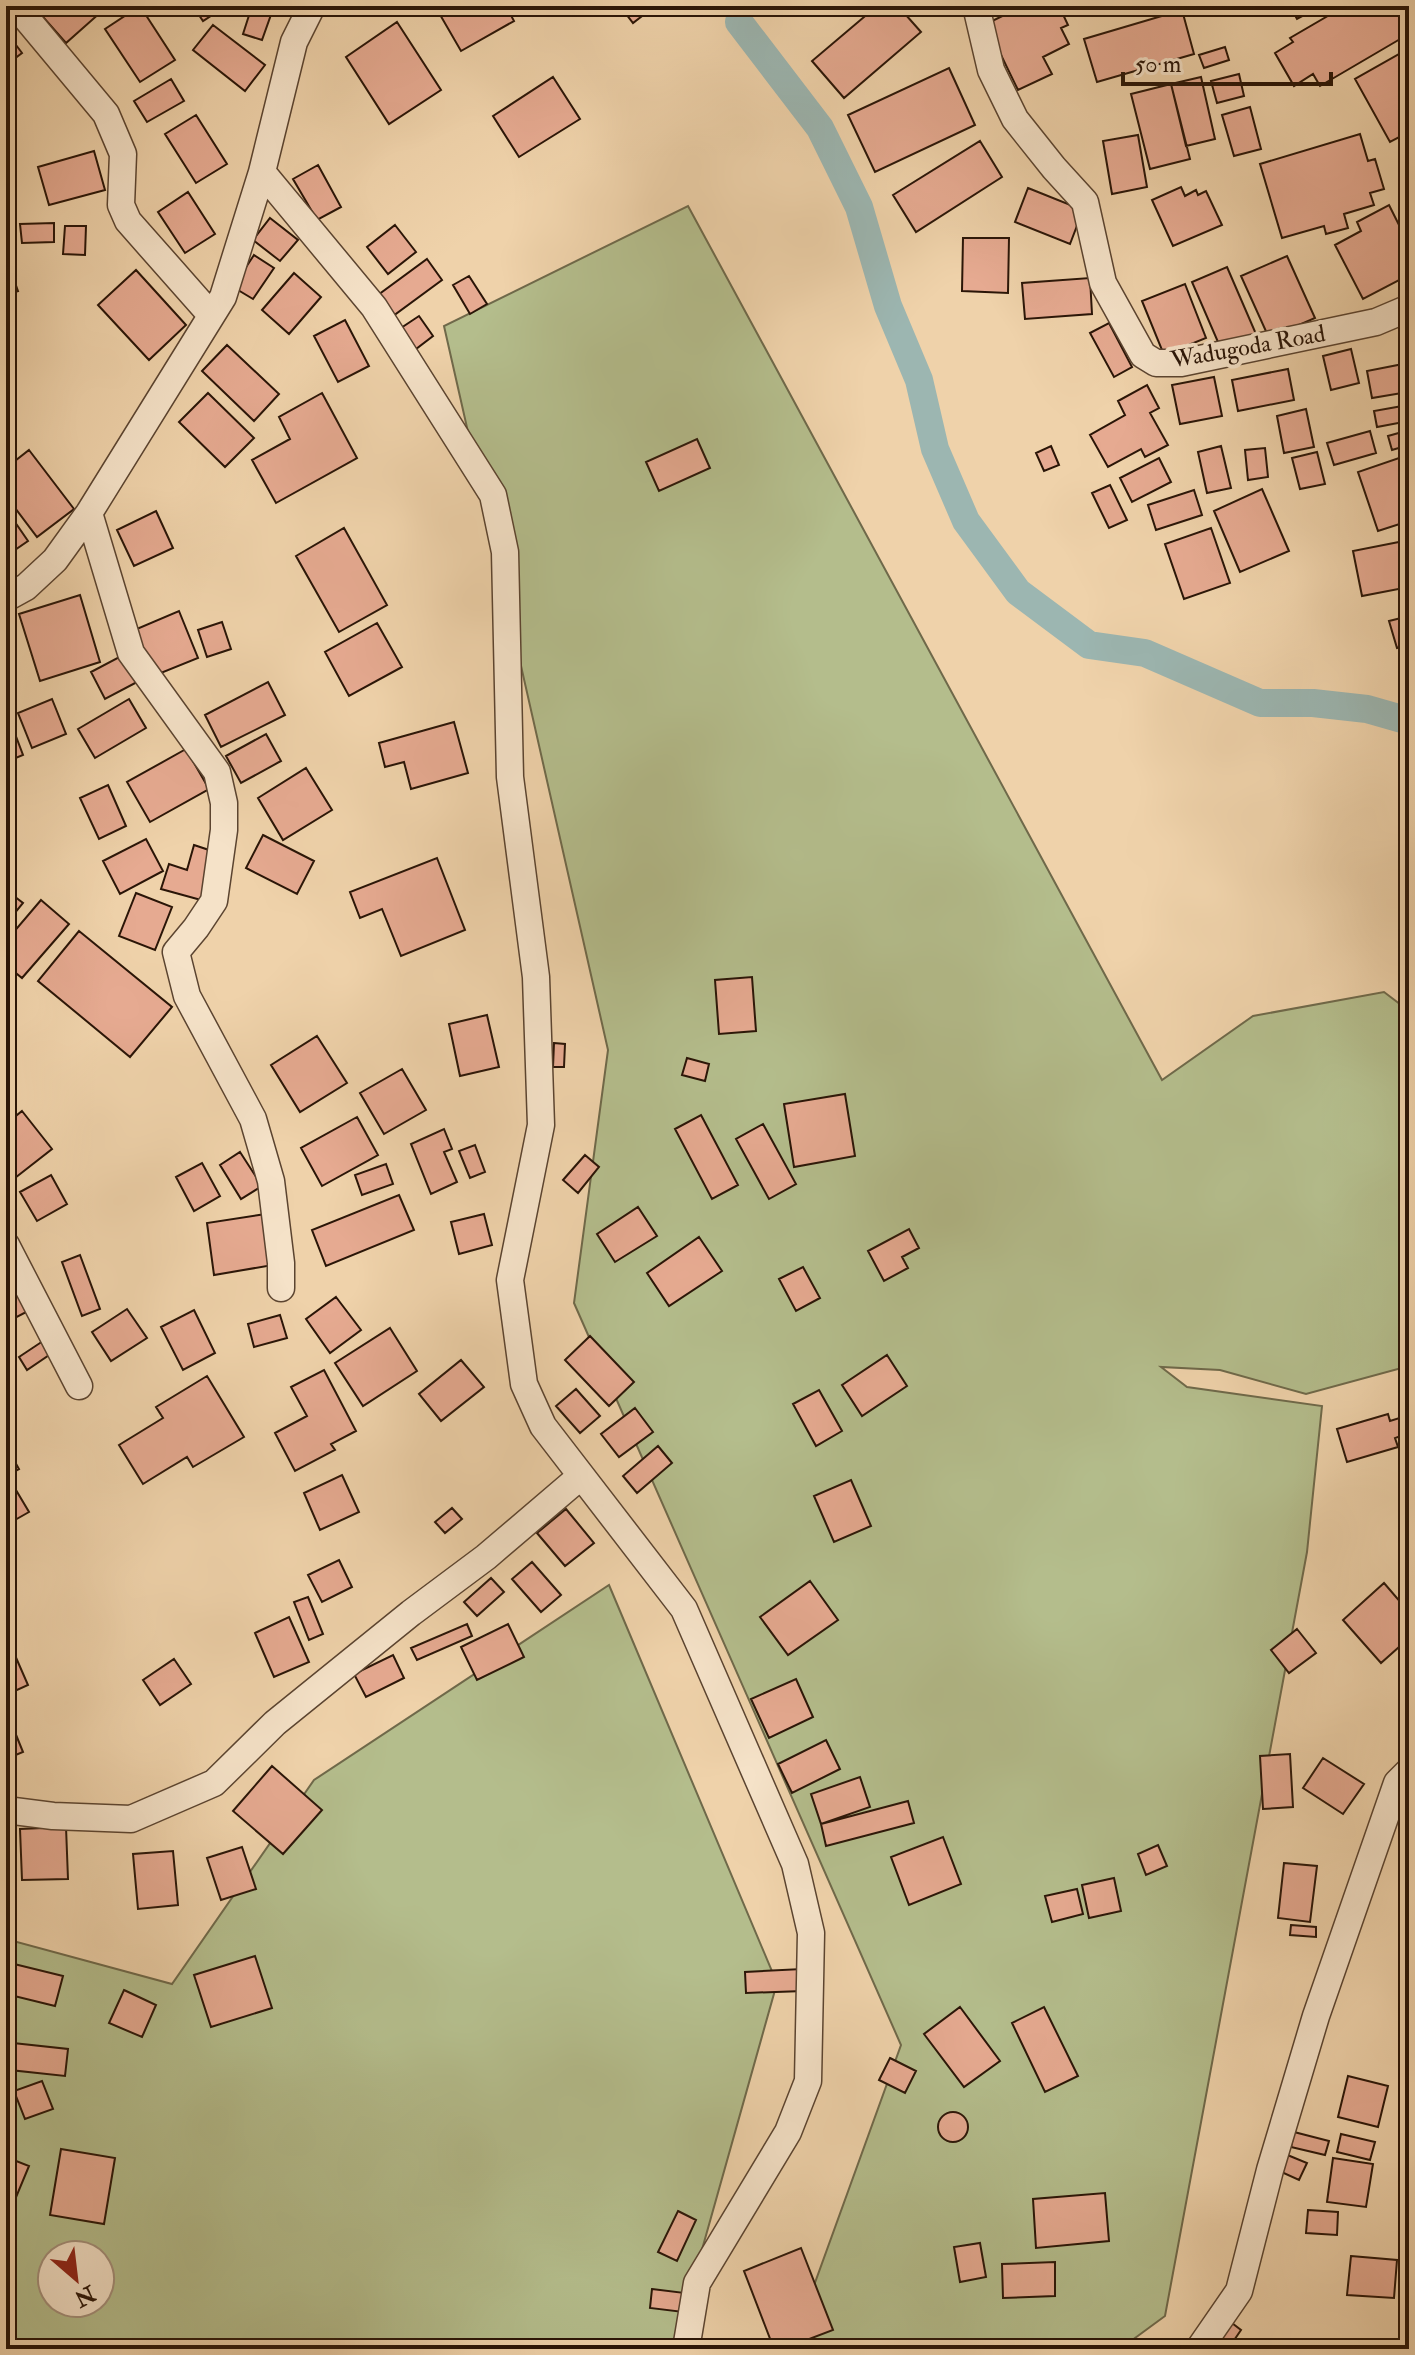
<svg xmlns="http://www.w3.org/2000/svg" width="1415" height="2355" font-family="'IM FELL Double Pica',serif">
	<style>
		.green { fill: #b4bd8c; stroke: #6f694a; stroke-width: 2; fill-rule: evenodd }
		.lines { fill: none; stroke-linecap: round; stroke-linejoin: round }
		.canal { stroke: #9cb6b1; stroke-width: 28 }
		.building { fill: #e6aa91; stroke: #2a1507; stroke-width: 2 }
		.street-casing { stroke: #5b4430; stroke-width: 29 }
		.street { stroke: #f5e2c8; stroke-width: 26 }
		.labels { text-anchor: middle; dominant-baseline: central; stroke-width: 8; stroke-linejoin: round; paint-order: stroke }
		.street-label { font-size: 24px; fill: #2a1507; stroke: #f5e2c8 }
	</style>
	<rect width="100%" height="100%" fill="#efd2aa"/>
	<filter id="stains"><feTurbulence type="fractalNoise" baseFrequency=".0025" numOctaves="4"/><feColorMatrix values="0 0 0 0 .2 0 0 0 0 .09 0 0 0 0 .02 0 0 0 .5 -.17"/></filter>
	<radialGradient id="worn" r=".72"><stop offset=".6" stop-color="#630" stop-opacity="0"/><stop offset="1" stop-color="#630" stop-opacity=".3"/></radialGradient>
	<path class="green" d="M688,206L1162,1080L1253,1016L1384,992L1409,1011V1366L1306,1394L1220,1370L1161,1367L1187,1387L1322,1406L1307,1552L1165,2316L1120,2349H791L901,2045L574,1303L608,1050L444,326Z
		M609,1585L777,1983L674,2349H6V1939L172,1984L314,1780ZM52,2255H100V2303H52Z"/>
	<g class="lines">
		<path class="canal" d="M739,22L820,128L859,207L888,306L919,380L935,449L966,521L1018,592L1089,645L1145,653L1260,703H1313L1367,709L1409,721"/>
	</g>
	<path class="building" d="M56,6H95L101,12L66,43L43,17Z
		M140,6L175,60L140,82L105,29Z
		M193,6H226L203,21Z
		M252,6H265L273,9L262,40L243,34Z
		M435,6H506L514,21L461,51Z
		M620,6H655L633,23Z
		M877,6H898L921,32L844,98L812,61Z
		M1023,6H1059L1068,25L1061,28L1069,44L1043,57L1052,74L1018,90L986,24Z
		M1290,6H1321L1297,19Z
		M1345,6H1382L1385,12L1398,6L1409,25L1404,30L1407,35L1320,86L1313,74L1294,86L1275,53L1293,42L1290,38Z
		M1182,10L1194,54L1097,82L1084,39Z
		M397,22L441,90L389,124L346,57Z
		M213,25L265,65L245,91L193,50Z
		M13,41L22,53L6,65V46Z
		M1225,47L1229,60L1204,68L1199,55Z
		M1408,49L1409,132L1390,142L1355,79Z
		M949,68L975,125L875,172L848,115Z
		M1239,74L1244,96L1217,103L1211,81Z
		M553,77L580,119L519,157L493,116Z
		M1201,77L1215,139L1186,146L1171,84Z
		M171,79L184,101L147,122L134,101Z
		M1171,84L1190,159L1150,169L1131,94Z
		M1250,107L1261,149L1234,156L1222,115Z
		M196,115L227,164L196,183L165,134Z
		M1360,134L1368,161L1375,159L1384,189L1370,193L1374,205L1344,214L1348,228L1326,234L1324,226L1282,238L1260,164Z
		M1138,135L1147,187L1112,194L1103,141Z
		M1409,139V172L1400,142Z
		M980,141L1002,177L916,232L893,195Z
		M94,151L105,190L49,205L38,167Z
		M318,165L341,207L317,220L293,179Z
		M1181,187L1185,196L1196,190L1198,195L1206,191L1222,225L1173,246L1152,200Z
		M1028,188L1083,210L1070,244L1015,222Z
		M188,192L215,234L185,253L158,212Z
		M1389,205L1407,241L1409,240V275L1363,299L1335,245L1361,231L1357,222Z
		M270,218L298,240L280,261L253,240Z
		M54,223V242L22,243L20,224Z
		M395,225L416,252L388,274L367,247Z
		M65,226H86L85,255L63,254Z
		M963,238H1009L1008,293L962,291Z
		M254,255L274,268L253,299L233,287Z
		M1287,256L1315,318L1269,338L1241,276Z
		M6,257L18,291L6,295Z
		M427,259L442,280L393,316L378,295Z
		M1227,267L1256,334L1221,349L1192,282Z
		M136,270L186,325L149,360L98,305Z
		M294,273L321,297L289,334L262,310Z
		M469,276L487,304L470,314L453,285Z
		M1090,278L1092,314L1025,319L1022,283Z
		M1185,284L1206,338L1164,355L1142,301Z
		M419,316L433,336L416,349L401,328Z
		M345,320L369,366L338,382L314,336Z
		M1109,323L1132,367L1114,377L1090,333Z
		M1409,327V350L1402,329Z
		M227,345L279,394L254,421L202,371Z
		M1351,349L1359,383L1331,390L1323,356Z
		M1403,364L1408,392L1372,398L1367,371Z
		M1288,369L1294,400L1238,411L1232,380Z
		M1214,377L1222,416L1180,424L1172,385Z
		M1147,385L1159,408L1150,413L1168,445L1145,457L1141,449L1108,467L1090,435L1125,415L1118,401Z
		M208,393L254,438L225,467L179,422Z
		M322,393L357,458L276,503L252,460L290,439L279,417Z
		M1408,405L1409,421L1377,427L1374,411Z
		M1306,409L1314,447L1284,453L1277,416Z
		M1409,430V445L1392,450L1388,436Z
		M1370,431L1376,453L1334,465L1327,443Z
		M697,439L710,468L659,491L646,462Z
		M1051,446L1059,465L1044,471L1036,453Z
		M1221,446L1231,488L1207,493L1198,452Z
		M1265,448L1268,477L1248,480L1245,450Z
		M29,450L74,509L37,537L6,496V468Z
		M1317,452L1325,484L1300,489L1292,458Z
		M1159,458L1171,482L1132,502L1120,478Z
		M1399,458L1409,489V521L1378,531L1358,472Z
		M1110,485L1127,520L1109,528L1092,493Z
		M1262,489L1289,551L1240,572L1214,511Z
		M1194,490L1202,515L1156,530L1148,505Z
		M6,509L28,541L6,556Z
		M156,511L173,548L134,566L117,530Z
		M344,528L387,605L339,632L296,556Z
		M1211,528L1230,583L1184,599L1165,544Z
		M1409,540V587L1362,596L1353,551Z
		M80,595L100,662L40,681L19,614Z
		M179,611L198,658L151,677L132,631Z
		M1409,616V645L1397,648L1389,621Z
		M222,622L231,649L207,657L198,630Z
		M377,623L402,667L349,696L325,652Z
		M125,654L139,681L105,699L91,672Z
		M268,682L285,715L221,747L205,715Z
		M52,699L66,734L32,748L18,713Z
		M129,699L146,728L95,758L78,729Z
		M6,710L23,755L6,762Z
		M454,722L468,773L411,789L404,762L385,767L379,743Z
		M266,734L281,761L241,783L226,756Z
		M186,749L209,789L150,822L127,782Z
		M306,768L332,810L283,840L258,798Z
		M108,785L126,826L99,839L80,798Z
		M263,835L314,861L297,894L246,868Z
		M146,839L163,871L120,894L103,861Z
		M194,845L215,852L201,900L161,889L169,864L187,870Z
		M437,858L465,930L401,956L382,909L360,918L350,892Z
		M6,890L23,903L6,924Z
		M136,893L172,907L155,950L119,936Z
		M41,900L69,924L22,978L6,965V941Z
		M79,931L172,1007L130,1057L38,981Z
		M752,977L756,1031L719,1034L715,980Z
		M487,1015L499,1067L460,1076L449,1024Z
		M317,1036L347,1083L300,1112L271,1065Z
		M554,1043L565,1044L564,1067H553Z
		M687,1058L709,1064L705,1081L682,1075Z
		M402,1069L426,1110L384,1134L360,1093Z
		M845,1094L855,1156L794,1167L784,1104Z
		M22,1111L52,1149L6,1185V1124Z
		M701,1115L738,1185L712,1199L675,1129Z
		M357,1117L378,1155L322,1186L301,1148Z
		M763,1124L796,1184L769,1199L736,1139Z
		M444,1129L452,1149L444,1152L457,1182L431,1194L411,1144Z
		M475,1145L485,1172L470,1178L459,1151Z
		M240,1152L262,1186L241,1199L220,1165Z
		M585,1155L599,1167L578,1193L563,1180Z
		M202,1163L220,1196L194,1211L176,1177Z
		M386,1164L393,1184L362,1195L355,1175Z
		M51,1175L67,1204L37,1221L20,1192Z
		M399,1195L414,1230L326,1266L312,1230Z
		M638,1207L657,1236L615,1262L597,1234Z
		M266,1214L273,1265L214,1275L207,1223Z
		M484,1214L492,1245L459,1254L451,1222Z
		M909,1229L919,1248L902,1257L908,1268L884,1281L868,1251Z
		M699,1237L722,1271L669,1306L647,1273Z
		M80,1255L100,1309L82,1316L62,1262Z
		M803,1267L820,1298L796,1311L779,1279Z
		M18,1283L32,1309L11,1320L6,1311V1290Z
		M336,1297L361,1330L330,1353L306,1319Z
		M127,1309L147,1338L111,1361L92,1332Z
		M194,1310L215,1353L183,1370L161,1327Z
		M280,1315L287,1338L254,1347L248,1324Z
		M390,1328L417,1371L363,1406L335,1363Z
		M590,1336L634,1382L609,1406L565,1360Z
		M46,1339L55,1351L27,1370L19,1357Z
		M887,1355L907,1386L862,1416L842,1385Z
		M461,1360L484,1387L441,1421L419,1394Z
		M324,1370L356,1431L331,1444L335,1450L295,1471L275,1433L307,1416L291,1387Z
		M207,1376L244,1437L193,1467L187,1457L143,1484L119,1445L163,1418L156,1407Z
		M576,1389L600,1416L580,1433L556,1406Z
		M819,1390L842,1431L816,1446L793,1404Z
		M635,1408L653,1432L619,1457L601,1434Z
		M1388,1414L1390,1421L1409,1415V1433L1395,1438L1398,1447L1347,1462L1337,1429Z
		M6,1446L19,1469L6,1476Z
		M658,1446L672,1463L637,1493L623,1476Z
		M342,1475L359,1512L320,1530L304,1493Z
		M851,1480L871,1526L834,1542L814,1496Z
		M13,1485L29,1512L6,1525V1489Z
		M452,1508L462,1519L445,1533L435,1522Z
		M566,1509L594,1543L565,1566L537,1533Z
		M339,1560L352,1587L322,1602L308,1575Z
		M532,1562L561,1595L541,1612L512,1579Z
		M491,1578L504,1592L477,1616L464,1602Z
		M810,1581L838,1620L788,1655L760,1617Z
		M1384,1583L1409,1612V1627L1402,1633L1408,1639L1381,1663L1343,1620Z
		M308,1597L323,1634L309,1640L294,1602Z
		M289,1617L309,1662L274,1677L255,1633Z
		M467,1624L472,1636L417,1660L411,1648Z
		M508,1624L524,1657L477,1680L461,1647Z
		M1297,1629L1316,1653L1289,1673L1271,1650Z
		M14,1653L28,1685L6,1695V1657Z
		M393,1655L404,1678L366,1697L354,1674Z
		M174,1659L191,1684L160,1705L143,1680Z
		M796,1679L813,1717L769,1738L751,1699Z
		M10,1720L23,1752L6,1759V1722Z
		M826,1740L840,1769L792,1793L778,1764Z
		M1290,1754L1293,1807L1263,1809L1260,1756Z
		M1323,1758L1364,1784L1343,1814L1303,1788Z
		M272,1766L322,1810L283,1854L233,1811Z
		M860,1777L870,1807L821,1824L811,1794Z
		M908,1801L914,1823L826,1846L821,1824Z
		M66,1827L68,1879L22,1880L20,1829Z
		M943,1837L961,1884L909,1905L891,1857Z
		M1158,1845L1167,1866L1146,1875L1138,1854Z
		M242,1847L256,1889L221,1900L207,1858Z
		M173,1851L178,1905L138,1909L133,1854Z
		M1284,1863L1317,1866L1310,1922L1278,1918Z
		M1114,1878L1121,1911L1089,1918L1082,1885Z
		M1077,1889L1083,1914L1052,1922L1045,1896Z
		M1291,1925L1316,1927V1937L1290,1935Z
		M255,1956L272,2008L211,2027L194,1975Z
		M6,1962L63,1976L55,2006L6,1994Z
		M802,1969L803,1991L746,1993L745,1972Z
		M124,1990L156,2005L142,2037L109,2023Z
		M960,2007L1000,2061L964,2087L924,2034Z
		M1044,2007L1078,2076L1045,2092L1012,2023Z
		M13,2043L68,2049L65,2076L10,2070Z
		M890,2058L916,2071L905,2093L879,2080Z
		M1348,2076L1388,2086L1378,2127L1338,2117Z
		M42,2081L53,2109L25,2119L14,2091Z
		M938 2127a15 15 0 1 1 30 0a15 15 0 1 1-30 0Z
		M1294,2132L1329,2141L1325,2155L1291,2147Z
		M1341,2134L1375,2142L1370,2160L1337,2152Z
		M61,2149L115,2158L104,2224L50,2215Z
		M1285,2154L1307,2163L1299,2180L1277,2170Z
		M6,2157L29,2166L12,2207L6,2204Z
		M1333,2158L1373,2164L1366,2207L1327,2202Z
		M1105,2193L1109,2241L1036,2248L1033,2199Z
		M1308,2210L1338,2212L1337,2235L1306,2233Z
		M678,2211L696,2220L677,2261L658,2252Z
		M980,2243L986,2277L960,2282L954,2247Z
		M801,2248L833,2330L783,2349H774L744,2271Z
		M1351,2256L1397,2260L1394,2298L1347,2295Z
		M1055,2262V2296L1003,2298L1002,2264Z
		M652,2289L685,2293L683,2312L650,2308Z
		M1228,2320L1241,2330L1228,2349H1225L1214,2341Z"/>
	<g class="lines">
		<defs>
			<path id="street" d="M16,6L106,114L123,154L121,205L128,221L211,315
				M976,6L991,70L1015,119L1054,168L1085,202L1103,283L1143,355L1156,363H1181L1376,322L1409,308
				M262,172L374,307L493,495L505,552L510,777L536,977L541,1125L510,1280L524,1384L543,1426L684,1609L795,1864L811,1933L808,2081L788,2132L697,2283L686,2349
				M89,513L131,653L217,772L224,803V830L214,901L196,928L176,952L187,996L253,1119L271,1181L281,1263V1288
				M6,598L26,587L55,560L89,513L223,297L262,172L294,42L312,6
				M6,1245L79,1386
				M6,1810L53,1816L131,1819L214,1783L275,1723L411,1613L486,1557L581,1476
				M1199,2349L1239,2291L1270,2170L1316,2016L1397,1783L1409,1771"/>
		</defs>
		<use href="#street" class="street-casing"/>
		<use href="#street" class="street"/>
	</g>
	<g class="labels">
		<g class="street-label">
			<text transform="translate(1248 347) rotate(-10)">Wadugoda Road</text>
		</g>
	</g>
	<rect width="1415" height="2355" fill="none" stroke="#efd2aa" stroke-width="32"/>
	<rect x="8" y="8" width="1399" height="2339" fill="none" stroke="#2a1507" stroke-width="4"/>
	<rect x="16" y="16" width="1383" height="2323" fill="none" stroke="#2a1507" stroke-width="2"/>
	<g transform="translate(76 2279) rotate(152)"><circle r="38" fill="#f5e2c8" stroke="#a4907b" stroke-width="2"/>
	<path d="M0-6L14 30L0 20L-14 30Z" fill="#8f2418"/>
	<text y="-12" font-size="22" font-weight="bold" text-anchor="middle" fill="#2a1507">N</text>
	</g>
	<path d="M1123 72v12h208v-12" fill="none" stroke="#2a1507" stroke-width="4"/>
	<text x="1135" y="72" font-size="24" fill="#2a1507" stroke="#f5e2c8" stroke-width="6" paint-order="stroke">50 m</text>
	<rect width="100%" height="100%" filter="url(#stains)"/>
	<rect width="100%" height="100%" fill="url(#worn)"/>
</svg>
